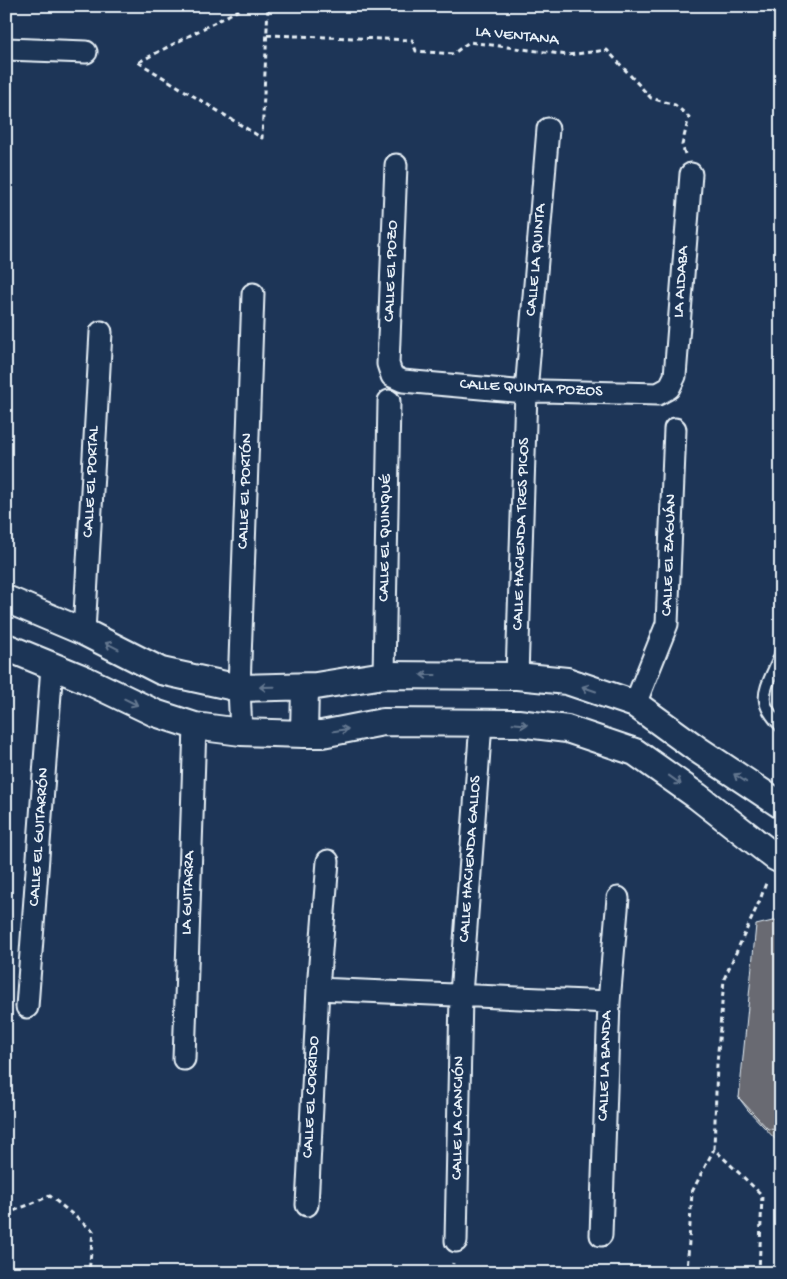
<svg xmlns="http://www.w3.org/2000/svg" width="787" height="1279" font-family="'Gochi Hand',sans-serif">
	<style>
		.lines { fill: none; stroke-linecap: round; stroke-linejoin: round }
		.service-casing { stroke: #e8f1f8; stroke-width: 14 }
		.minor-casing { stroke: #e8f1f8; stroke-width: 25 }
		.tertiary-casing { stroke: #e8f1f8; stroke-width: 30 }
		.path { stroke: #e8f1f8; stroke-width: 3; stroke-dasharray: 5 4; stroke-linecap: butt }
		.service { stroke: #1d3557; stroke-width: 10 }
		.minor { stroke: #1d3557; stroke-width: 21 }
		.tertiary { stroke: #1d3557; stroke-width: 26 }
		.wall { fill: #5a5c62; stroke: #e8f1f8 }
		.building { fill: #696b72; stroke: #e8f1f8 }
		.oneway { stroke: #64778f }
		.labels { text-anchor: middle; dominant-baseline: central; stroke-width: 4; stroke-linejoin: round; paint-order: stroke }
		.street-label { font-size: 16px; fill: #e8f1f8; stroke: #1d3557 }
	</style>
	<rect width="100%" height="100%" fill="#1d3557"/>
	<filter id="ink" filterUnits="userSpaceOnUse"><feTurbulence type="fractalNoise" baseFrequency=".02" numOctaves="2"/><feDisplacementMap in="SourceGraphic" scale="10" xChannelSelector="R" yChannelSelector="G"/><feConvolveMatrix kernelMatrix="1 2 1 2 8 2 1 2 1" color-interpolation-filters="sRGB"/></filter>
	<g filter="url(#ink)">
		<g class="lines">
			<defs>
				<path id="service" d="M781,650C780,657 777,663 774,669C761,697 760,703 781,727"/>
				<path id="minor" d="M6,49L86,52
					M396,165L388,364L392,376L403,381L526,392L543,391L658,394L669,388L675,376L691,174
					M84,632L101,332
					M384,675L389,401
					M517,676L526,392L548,129
					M635,704L667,624L675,429
					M241,732L239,688L253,294
					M318,989L609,1002
					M27,1007L52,666
					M184,1059L195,726
					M307,1205L318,989L328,861
					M601,1235L609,1002L618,898
					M456,1241L461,995L481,723"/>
				<path id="tertiary" d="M6,599L84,632L161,671L239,688L316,686L384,675L517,676L567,681L635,704L697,749L781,805
					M6,647L84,679L155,713L195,726L241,732L304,734H322L383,722L518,723L567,729L635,752L697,796L775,857L781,860
					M304,734L305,687"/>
			</defs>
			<use href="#service" class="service-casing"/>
			<use href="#minor" class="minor-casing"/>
			<use href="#tertiary" class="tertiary-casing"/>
			<path class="path" d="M267,35L412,40L416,51L453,54L469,42L568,55L607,50L651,98L675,105L689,117L682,145L685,154
				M138,62L262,138L268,6
				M139,62L246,6
				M6,1214L50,1196L93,1231L89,1273
				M452,1273L453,1263
				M687,1273L692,1192L714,1149
				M759,1273L762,1195L714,1149L717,1064L724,979L760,900L767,880"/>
			<use href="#service" class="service"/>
			<use href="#minor" class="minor"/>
			<use href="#tertiary" class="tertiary"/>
		</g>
		<path class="wall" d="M781,919V1142L777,1141L748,1110L739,1098Z"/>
		<path class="building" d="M781,919V1130L768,1129L739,1098L756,925Z"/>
		<defs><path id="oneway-shaft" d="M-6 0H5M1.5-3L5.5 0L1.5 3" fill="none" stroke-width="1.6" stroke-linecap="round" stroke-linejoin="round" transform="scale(1.25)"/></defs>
		<g class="oneway">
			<use href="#oneway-shaft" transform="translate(112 646) rotate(-153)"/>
			<use href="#oneway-shaft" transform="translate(428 675) rotate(-180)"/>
			<use href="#oneway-shaft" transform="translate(267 687) rotate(179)"/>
			<use href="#oneway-shaft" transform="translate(589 689) rotate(-161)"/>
			<use href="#oneway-shaft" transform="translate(131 702) rotate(26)"/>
			<use href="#oneway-shaft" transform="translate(520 724) rotate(5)"/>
			<use href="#oneway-shaft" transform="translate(341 730) rotate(-10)"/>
			<use href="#oneway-shaft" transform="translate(740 778) rotate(-146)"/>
			<use href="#oneway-shaft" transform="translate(675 780) rotate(36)"/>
		</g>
	</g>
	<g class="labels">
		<g class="street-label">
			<text transform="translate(517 37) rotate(6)">LA VENTANA</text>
			<text transform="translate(537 260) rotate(-85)">CALLE LA QUINTA</text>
			<text transform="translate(392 271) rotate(-88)">CALLE EL POZO</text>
			<text transform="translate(682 282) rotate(-86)">LA ALDABA</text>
			<text transform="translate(531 389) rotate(3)">CALLE QUINTA POZOS</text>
			<text transform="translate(92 482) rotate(-87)">CALLE EL PORTAL</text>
			<text transform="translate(246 491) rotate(-88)">CALLE EL PORTÓN</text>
			<text transform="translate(522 534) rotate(-88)">CALLE HACIENDA TRES PICOS</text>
			<text transform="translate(386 538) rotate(-89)">CALLE EL QUINQUÉ</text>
			<text transform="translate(670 555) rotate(-88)">CALLE EL ZAGUÁN</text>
			<text transform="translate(40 837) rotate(-86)">CALLE EL GUITARRÓN</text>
			<text transform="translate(471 859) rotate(-86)">CALLE HACIENDA GALLOS</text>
			<text transform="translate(189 893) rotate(-88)">LA GUITARRA</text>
			<text transform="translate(606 1066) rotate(-88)">CALLE LA BANDA</text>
			<text transform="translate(312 1097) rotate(-87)">CALLE EL CORRIDO</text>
			<text transform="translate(459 1118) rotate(-89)">CALLE LA CANCIÓN</text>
		</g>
	</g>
	<rect width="787" height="1279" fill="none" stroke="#1d3557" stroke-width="25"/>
	<rect x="12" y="12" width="762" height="1254" fill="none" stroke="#e8f1f8" stroke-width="2" filter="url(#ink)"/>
</svg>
